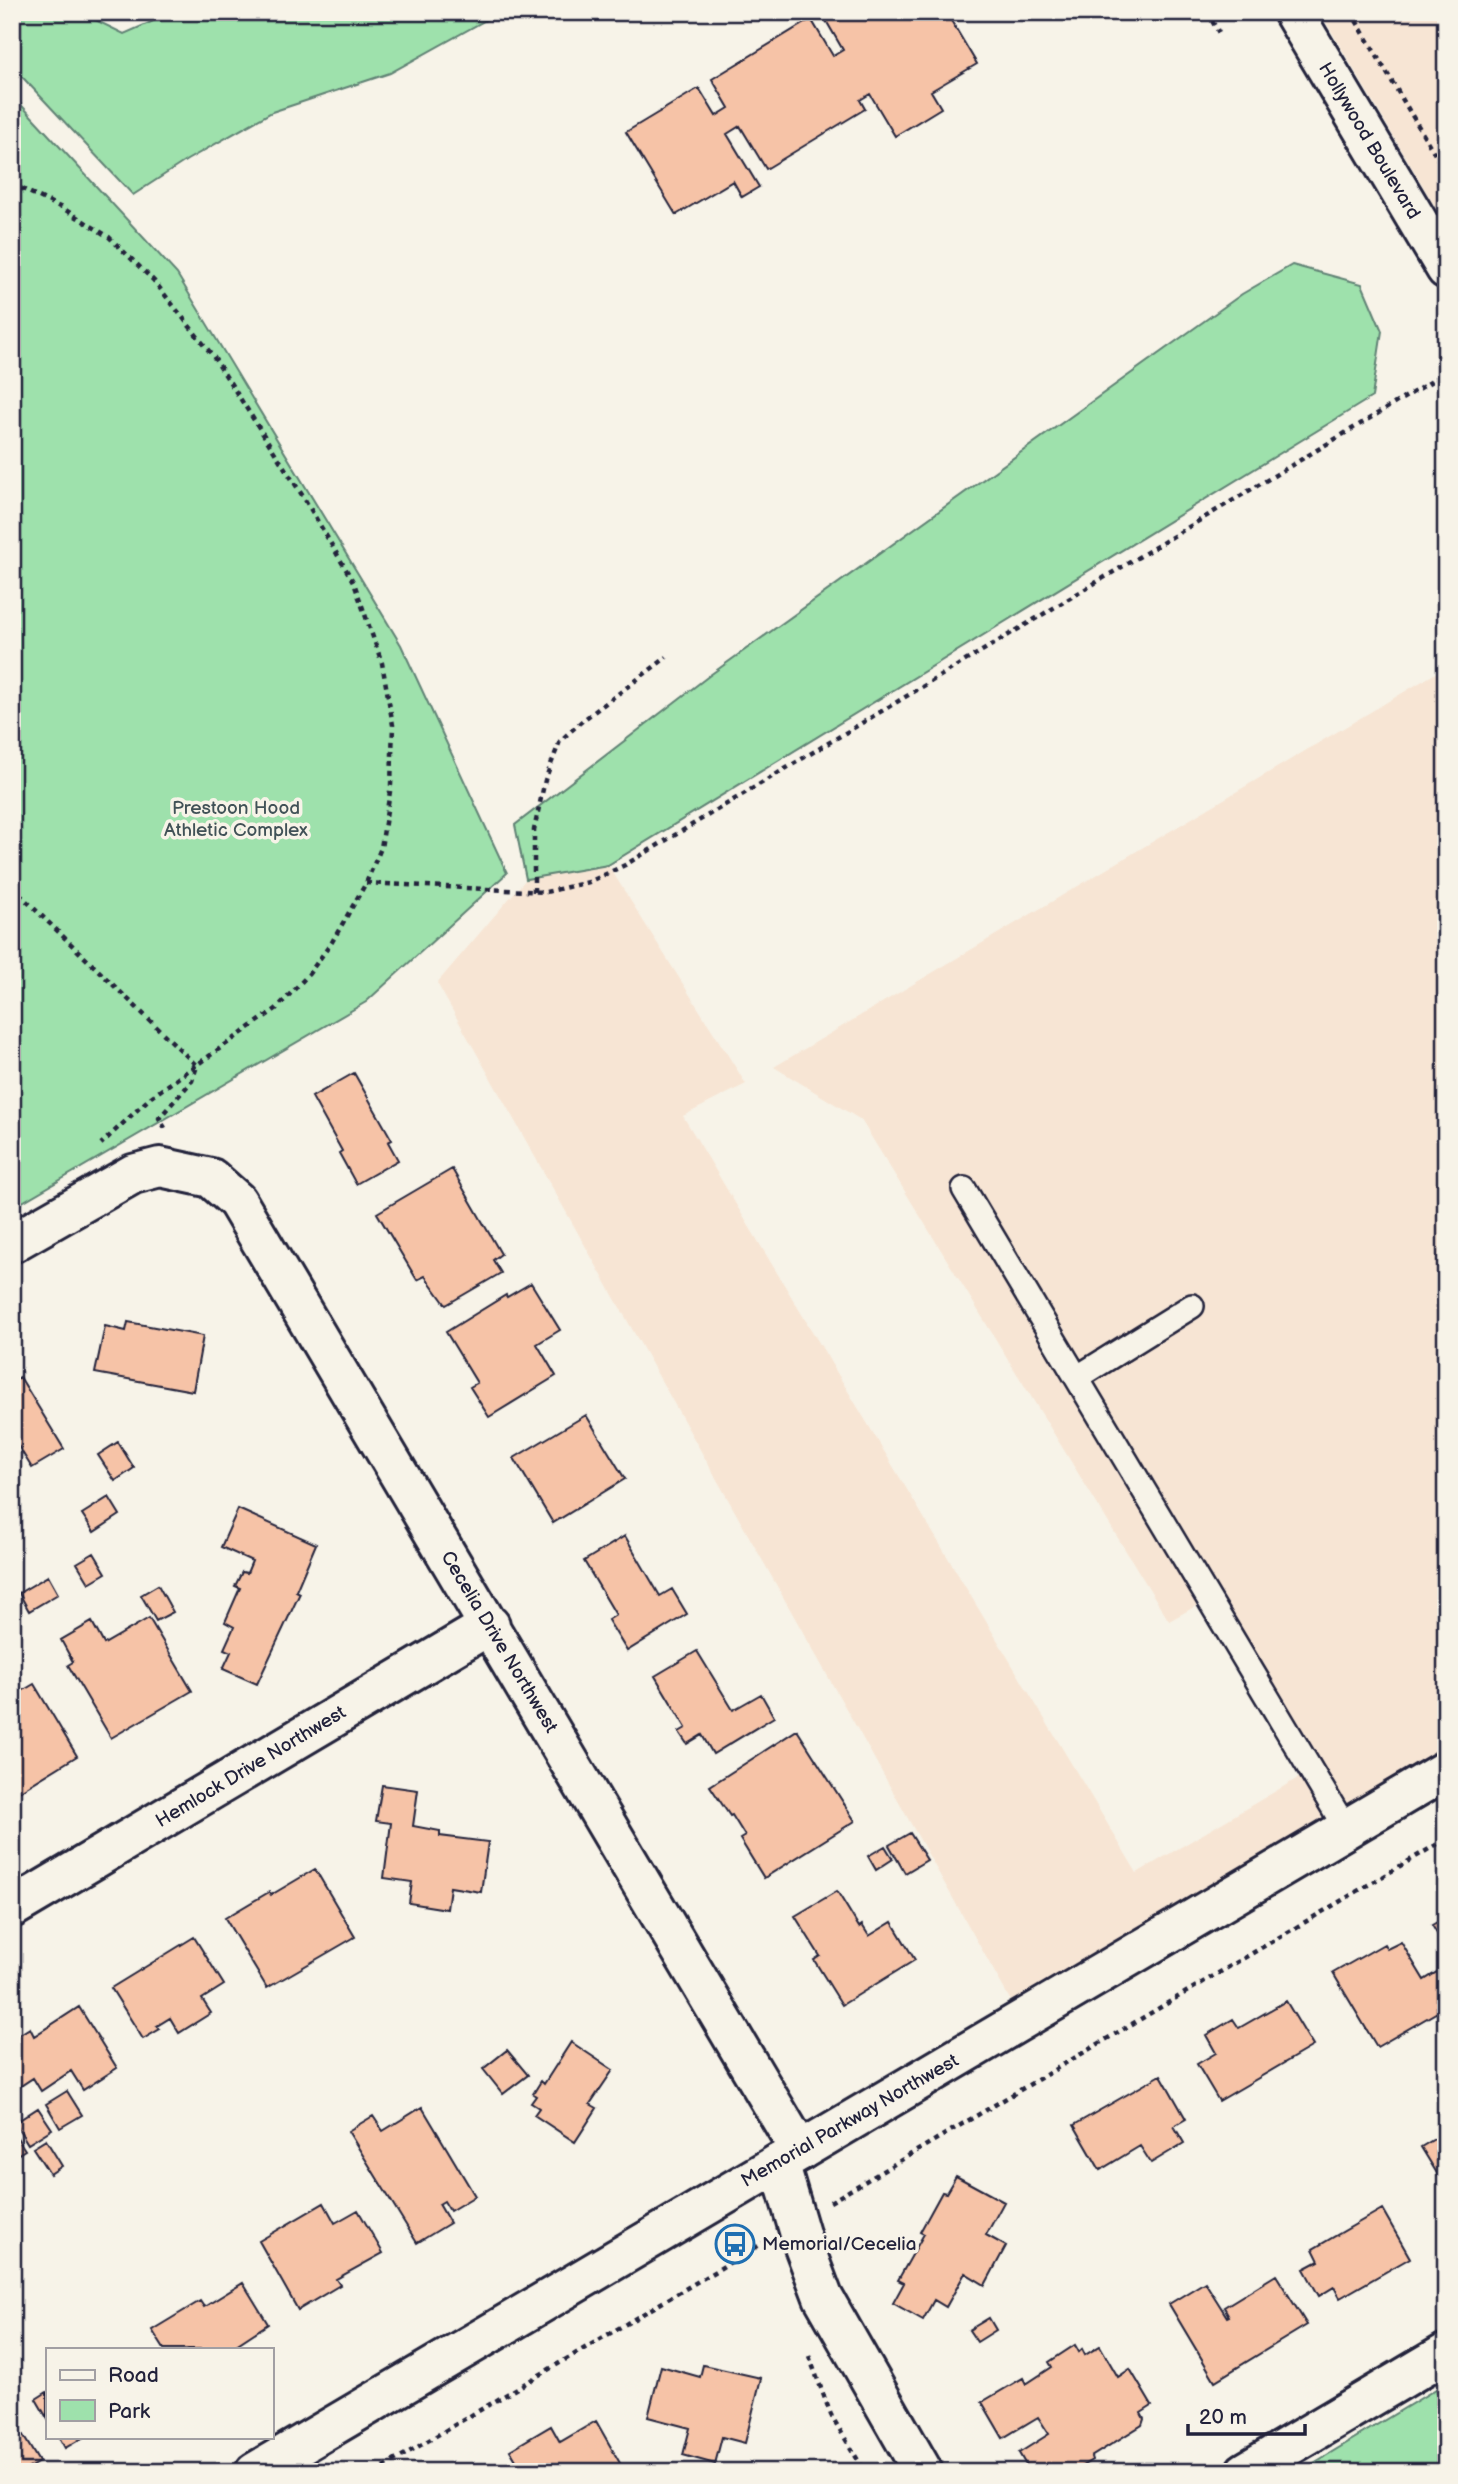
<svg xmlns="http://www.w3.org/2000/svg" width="1458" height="2484" font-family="'Balsamiq Sans',sans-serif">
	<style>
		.built { fill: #f7e5d4 }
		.green { fill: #9ee1ac; stroke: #608274; stroke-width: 2 }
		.building { fill: #f6c3a7; stroke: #22223b; stroke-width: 2 }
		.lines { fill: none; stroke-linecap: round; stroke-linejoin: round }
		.lane-casing { stroke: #22223b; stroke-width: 28 }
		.street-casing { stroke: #22223b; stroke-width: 44 }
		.secondary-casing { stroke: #22223b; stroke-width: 44 }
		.path { stroke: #22223b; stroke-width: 4.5; stroke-dasharray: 5 5; stroke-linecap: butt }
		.lane { stroke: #f7f3e8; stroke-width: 23 }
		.street { stroke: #f7f3e8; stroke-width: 38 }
		.secondary { stroke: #f7f3e8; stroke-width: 38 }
		.labels { text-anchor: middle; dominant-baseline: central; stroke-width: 7; stroke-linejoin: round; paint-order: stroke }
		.street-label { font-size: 19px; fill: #22223b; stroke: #f7f3e8 }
		.park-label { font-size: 19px; fill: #415257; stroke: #f7f3e8 }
		.poi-label { font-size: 19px; fill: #22223b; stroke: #f7f3e8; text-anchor: start }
	</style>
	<rect width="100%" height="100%" fill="#f7f3e8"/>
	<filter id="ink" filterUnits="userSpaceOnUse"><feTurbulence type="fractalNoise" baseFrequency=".0143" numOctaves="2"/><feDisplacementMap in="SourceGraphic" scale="14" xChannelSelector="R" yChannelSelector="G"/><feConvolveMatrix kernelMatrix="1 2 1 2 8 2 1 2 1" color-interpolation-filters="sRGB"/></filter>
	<g filter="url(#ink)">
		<path class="built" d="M1320,12H1446V225Z
			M1446,667V1746L1012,2003L437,983L526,879L608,865L746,1084L683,1116L1137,1873L1303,1775L1198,1605L1169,1621L861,1120L774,1067Z"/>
		<path class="green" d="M12,12H79L124,34L174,12H500L390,73L272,112L187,160L133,195L12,66Z
			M12,95L177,274L401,645L507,873L366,1002L12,1208Z
			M1292,265L1362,284L1382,331L1372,397L608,865L526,879L515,825L710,675L1242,294Z
			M1446,2383V2472H1299Z"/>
		<path class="building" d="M821,12H946L977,64L931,91L941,108L895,136L870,94L860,100L865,109L766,169L740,126L727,134L759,187L742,197L733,181L676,215L626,132L699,88L716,116L729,108L712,79L811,19L833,56L843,50Z
			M354,1073L392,1140L388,1142L398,1160L356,1184L339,1153L342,1151L312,1097Z
			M452,1169L501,1254L493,1260L501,1273L446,1305L425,1276L417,1280L377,1213Z
			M531,1283L560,1330L537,1344L556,1376L489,1417L470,1387L477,1383L446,1332L506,1295L507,1297Z
			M128,1322L203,1336L193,1391L95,1373L105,1326L126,1331Z
			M20,1377L64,1449L32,1468L15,1441L12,1443V1382Z
			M586,1415L625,1479L553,1523L514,1458Z
			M118,1442L134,1468L115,1481L98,1455Z
			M109,1497L120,1515L94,1532L82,1514Z
			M238,1509L316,1544L296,1591L300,1593L257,1684L223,1669L231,1652L224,1649L234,1627L225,1622L240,1588L235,1586L242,1572L247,1573L252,1561L221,1547Z
			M625,1536L660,1596L672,1589L687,1614L627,1651L608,1620L616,1615L584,1561Z
			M94,1553L106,1573L89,1583L77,1563Z
			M48,1576L58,1594L29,1611L19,1593Z
			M158,1585L173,1612L156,1621L141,1595Z
			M149,1618L192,1691L111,1738L68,1665L73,1662L61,1640L92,1622L104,1644Z
			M697,1651L733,1710L761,1694L774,1717L713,1754L702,1735L687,1744L679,1732L686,1728L655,1676Z
			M34,1684L77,1756L12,1796V1697Z
			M797,1730L855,1821L764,1878L740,1839L745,1836L732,1815L730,1816L710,1786Z
			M382,1785L418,1790L413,1826L440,1831V1836L488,1842L481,1892L450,1887L447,1909L409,1903L412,1882L384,1878L391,1823L376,1821Z
			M910,1833L927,1860L905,1873L889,1845Z
			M885,1846L893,1859L876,1870L868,1856Z
			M315,1869L355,1937L267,1988L225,1918L269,1892L271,1895Z
			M837,1891L859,1927L862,1925L869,1936L892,1922L915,1960L842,2005L814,1960L820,1956L795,1916Z
			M1446,1917V1949L1432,1925Z
			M194,1937L224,1985L202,1999L211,2013L179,2033L170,2018L157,2026L160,2029L143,2039L111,1988Z
			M1401,1942L1424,1980L1437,1972L1446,1987V2007L1377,2047L1333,1973L1384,1944L1387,1949Z
			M1286,2001L1313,2046L1219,2101L1197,2064L1216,2053L1206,2035L1233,2019L1239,2028Z
			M79,2007L117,2068L83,2090L71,2071L41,2091L33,2078L16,2089L12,2083V2039L30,2028L34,2036Z
			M571,2042L613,2070L590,2104L597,2108L575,2142L534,2115L539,2108L531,2103L536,2096L533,2094L541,2081L544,2084Z
			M507,2050L528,2075L503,2094L483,2069Z
			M1161,2075L1186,2119L1174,2126L1184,2143L1151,2163L1140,2146L1100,2170L1074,2125Z
			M67,2091L82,2115L60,2128L46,2104Z
			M422,2107L475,2196L450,2211L444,2201L439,2204L450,2223L417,2243L348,2131L373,2116L383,2131Z
			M38,2108L52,2129L28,2144L15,2123Z
			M12,2130L25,2150L12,2158Z
			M1446,2132V2188L1421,2147Z
			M46,2140L62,2166L50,2174L33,2148Z
			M956,2176L1004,2202L986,2235L1006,2246L985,2285L965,2273L946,2307L934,2300L923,2320L893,2303L904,2283L898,2280L924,2234L920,2232L942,2192L946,2193Z
			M324,2203L335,2223L358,2210L383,2253L336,2279L340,2285L298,2310L259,2241Z
			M1382,2209L1410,2258L1340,2298L1334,2287L1319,2296L1304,2269L1319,2261L1313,2249Z
			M1276,2275L1307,2325L1215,2381L1169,2304L1205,2282L1227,2317L1229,2316L1224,2307Z
			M243,2283L268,2324L230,2349H164L152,2330L200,2301L204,2307Z
			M989,2318L996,2330L977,2342L969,2330Z
			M1075,2345L1079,2352L1082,2349L1085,2355L1100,2346L1118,2377L1130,2369L1152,2406L1141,2413L1144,2419L1142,2425L1091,2457L1092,2460L1072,2472H1030L1019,2453L1049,2434L1038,2417L1003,2438L982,2402L1023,2378L1026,2384L1052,2367L1049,2362Z
			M703,2365L761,2378L745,2443L722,2437L715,2464L683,2455L690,2428L648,2417L661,2366L700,2377Z
			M47,2392V2418L36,2399Z
			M12,2417L39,2462L22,2472H12Z
			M596,2421L625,2472H523L510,2450L551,2426L560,2442Z
			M59,2437H84L65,2448Z"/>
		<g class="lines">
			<defs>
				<path id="lane" d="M964,1189L1346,1829
					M1078,1377L1192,1306"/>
				<path id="street" d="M12,1243L133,1174L160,1167L211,1178L237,1201L800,2151
					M12,1908L490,1625
					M779,2163L803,2244L823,2297L923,2472
					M1245,2472L1446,2353"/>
				<path id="secondary" d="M1293,12L1446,269
					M255,2472L1446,1770"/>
			</defs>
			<use href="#lane" class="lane-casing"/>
			<use href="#street" class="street-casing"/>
			<use href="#secondary" class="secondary-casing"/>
			<path class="path" d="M1207,12L1219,33
				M1351,12L1446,173
				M12,184L64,209L109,237L154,281L213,356L304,498L354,583L382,663L393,725L391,785L381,848L366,883L332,942L308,975L276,1009L151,1097L101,1144
				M366,883L546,892L589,882L625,865L1437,378L1446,393
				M12,887L197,1066L192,1081L159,1118L165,1128
				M534,892V830L545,780L560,741L582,721L667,657
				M830,2202L1446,1839
				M809,2356L831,2415L865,2472
				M375,2472L763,2243"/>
			<use href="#lane" class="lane"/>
			<use href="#street" class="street"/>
			<use href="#secondary" class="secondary"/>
		</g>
	</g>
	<defs>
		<symbol id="bus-ring" viewBox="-11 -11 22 22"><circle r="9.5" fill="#f7f3e8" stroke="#1f6fb2" stroke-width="1.5"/><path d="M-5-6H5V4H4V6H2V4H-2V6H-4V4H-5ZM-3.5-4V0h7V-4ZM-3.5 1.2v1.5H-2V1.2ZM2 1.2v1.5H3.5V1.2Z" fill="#1f6fb2"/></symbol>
	</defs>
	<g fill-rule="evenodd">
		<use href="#bus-ring" x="713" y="2222" width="44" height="44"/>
	</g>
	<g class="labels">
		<g class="street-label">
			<text transform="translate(1369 141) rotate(59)">Hollywood Boulevard</text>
			<text transform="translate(499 1642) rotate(59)">Cecelia Drive Northwest</text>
			<text transform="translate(251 1767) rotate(-31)">Hemlock Drive Northwest</text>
			<text transform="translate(850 2121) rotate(-30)">Memorial Parkway Northwest</text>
		</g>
		<g class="park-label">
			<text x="236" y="808">Prestoon Hood<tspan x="236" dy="22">Athletic Complex</tspan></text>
		</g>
		<g class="poi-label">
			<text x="762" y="2244">Memorial/Cecelia</text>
		</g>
	</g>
	<rect width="1458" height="2484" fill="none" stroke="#f7f3e8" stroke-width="42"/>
	<rect x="21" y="21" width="1416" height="2442" fill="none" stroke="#22223b" stroke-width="2.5" filter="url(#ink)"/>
	<rect x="46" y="2348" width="228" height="91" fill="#f7f3e8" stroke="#a29fa3" stroke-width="2"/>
	<rect x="60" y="2370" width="35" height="10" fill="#f7f3e8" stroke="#a29fa3" stroke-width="2"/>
	<text x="108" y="2382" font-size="21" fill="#22223b">Road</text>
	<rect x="60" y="2400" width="35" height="21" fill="#9ee1ac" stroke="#a29fa3" stroke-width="2"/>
	<text x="108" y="2418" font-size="21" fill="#22223b">Park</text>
	<path d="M1188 2424v10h117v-10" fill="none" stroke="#22223b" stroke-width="3.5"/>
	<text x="1199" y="2424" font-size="21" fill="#22223b" stroke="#f7f3e8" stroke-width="5" paint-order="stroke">20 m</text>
</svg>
